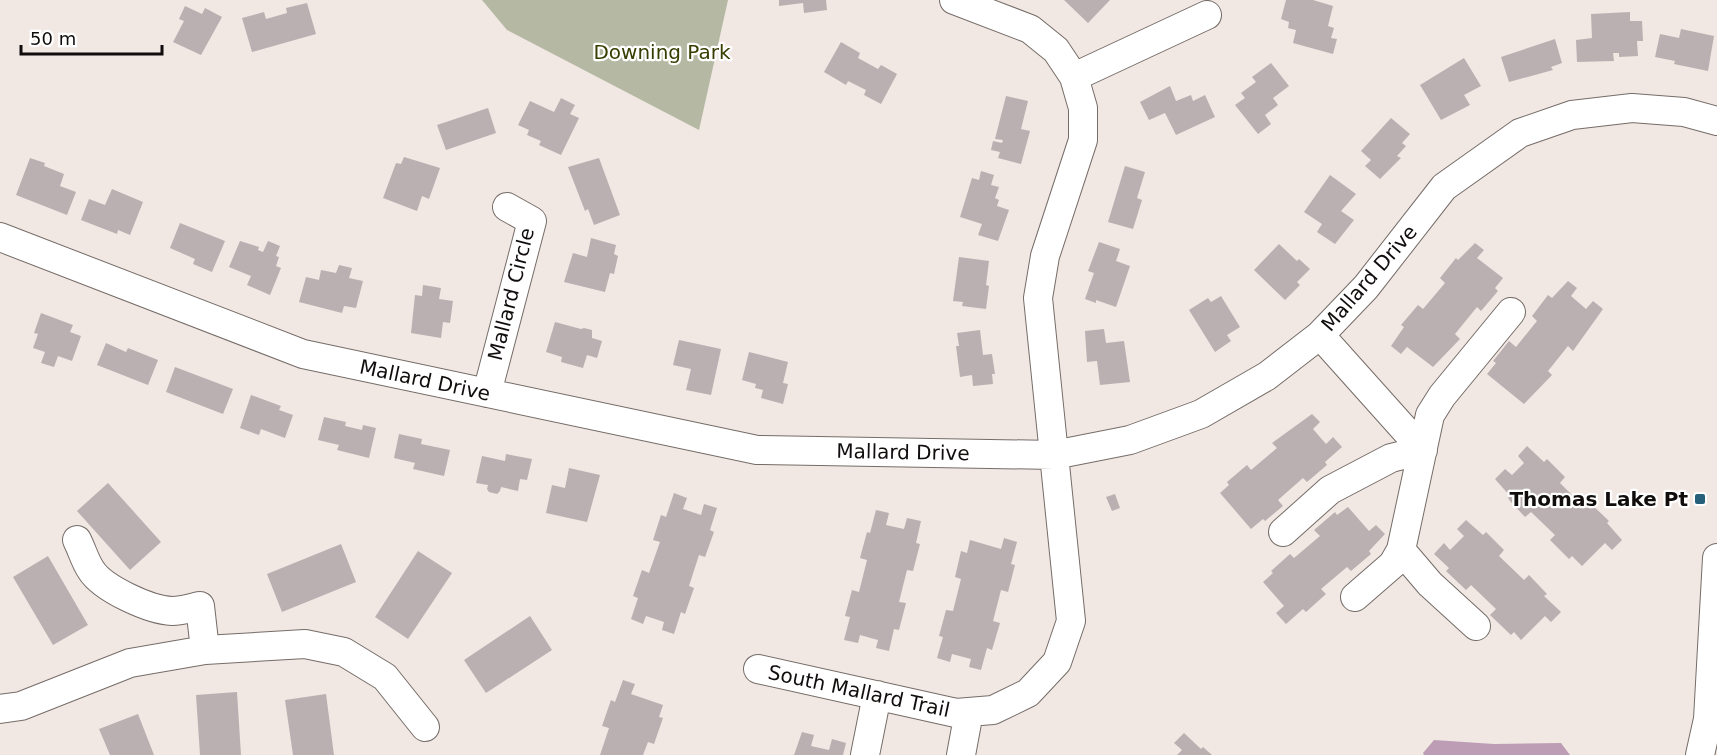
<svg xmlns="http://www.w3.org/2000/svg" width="1717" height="755" font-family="'DejaVu Sans',sans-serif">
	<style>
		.green { fill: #b5b9a3 }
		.water { fill: #bd9db5 }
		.building { fill: #bbb0b1 }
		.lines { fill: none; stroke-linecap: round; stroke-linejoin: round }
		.minor-casing { stroke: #756c68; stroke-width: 30 }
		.minor { stroke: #fff; stroke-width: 28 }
		.poi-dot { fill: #265f79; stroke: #fff; stroke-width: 2 }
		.labels { text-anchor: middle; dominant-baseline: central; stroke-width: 4.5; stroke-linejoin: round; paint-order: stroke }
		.park-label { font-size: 20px; fill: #383d00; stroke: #fff }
		.street-label { font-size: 20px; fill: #100d0c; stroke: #fff }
		.poi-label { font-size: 20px; font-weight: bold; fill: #100d0c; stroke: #fff; text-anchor: end }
	</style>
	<rect width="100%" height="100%" fill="#f1e7e3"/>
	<path class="green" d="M482,0H728L699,130L507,30Z"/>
	<path class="water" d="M1434,740L1494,744L1561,743L1570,755H1424L1423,753Z"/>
	<path class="building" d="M779,0H826L827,10L804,13L803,3L779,6Z
		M1064,0H1110L1088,23Z
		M1286,0H1313L1333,6L1328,26L1334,28L1331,38L1337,39L1333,54L1293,43L1296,30L1288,28L1289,22L1281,19Z
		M307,3L316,34L252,52L242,18L264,12L266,19L287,13L286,8Z
		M185,6L202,14L205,8L222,17L201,55L173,42L184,21L179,19Z
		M1630,12V21H1642L1643,41H1637L1638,56L1619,57V53H1613L1614,61L1577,62L1576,40L1592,38L1591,14Z
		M1681,29L1714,36L1708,71L1674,64L1675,61L1655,57L1660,34L1679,38Z
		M1555,39L1562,63L1551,67L1553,70L1509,82L1501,57Z
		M841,42L860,53L858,58L878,69L881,65L897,74L881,104L864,95L866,90L848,81L846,85L824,72Z
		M1464,58L1481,86L1464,95L1470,105L1441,120L1420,85Z
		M1271,63L1289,86L1273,98L1278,105L1265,115L1271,124L1258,134L1235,105L1245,98L1241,93L1256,82L1252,77Z
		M1170,86L1176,101L1191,95L1193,101L1205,95L1215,117L1176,135L1165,113L1149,120L1140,102Z
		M1006,96L1028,101L1021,129L1030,131L1021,164L998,158L1000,152L991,150L993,141L1002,143L1003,140L995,139Z
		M561,98L575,105L570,114L579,118L561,155L539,145L541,141L527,135L529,130L518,125L530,101L554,112Z
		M488,108L496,133L446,150L437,125Z
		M1391,118L1410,134L1402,143L1406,146L1397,156L1401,158L1380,179L1365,166L1371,160L1361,151Z
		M404,157L440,168L429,199L422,196L417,211L383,198L396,163L401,164Z
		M30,158L45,163L44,166L64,174L60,186L76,192L67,215L16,195Z
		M599,158L620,215L594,225L588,209L585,211L568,167Z
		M1125,166L1145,172L1137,198L1142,200L1133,229L1108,222Z
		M981,171L994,175L991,185L999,187L995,198L999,200L997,206L1009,210L998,241L978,235L982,224L960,217L972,178L979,180Z
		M1330,175L1356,194L1341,211L1354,220L1335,244L1317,232L1322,224L1304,212Z
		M112,189L143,202L130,235L118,230L117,234L81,220L89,199L105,205Z
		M180,223L225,241L212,272L193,264L195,259L170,248Z
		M591,238L616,245L614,254L618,256L614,274L610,273L605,292L564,282L573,253L587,257Z
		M240,241L259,247L258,250L263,252L268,241L280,246L276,256L279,257L276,266L281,268L270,295L247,285L251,276L229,267Z
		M1099,242L1120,249L1116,261L1130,266L1116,307L1096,300V303L1085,299L1094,273L1088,271Z
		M1475,243L1484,250L1477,258L1503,278L1495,288L1498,291L1481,311L1477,307L1455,334L1460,339L1433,367L1407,347L1401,354L1391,346L1404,327L1401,325L1418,305L1423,309L1445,283L1440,278L1456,258L1458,260Z
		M1279,244L1297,261L1299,259L1310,269L1297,282L1300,285L1285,300L1254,270Z
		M959,257L989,261L986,285L989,286L986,309L962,306L963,302L953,301Z
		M339,265L352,268L349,278L363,281L356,308L344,306L342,313L299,302L306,277L319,280L321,270L336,273Z
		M1568,281L1577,288L1571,296L1586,309L1593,301L1603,309L1573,351L1568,346L1548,371L1552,375L1524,404L1487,374L1496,363L1493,361L1509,341L1516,347L1537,321L1532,316L1548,295L1552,298Z
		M423,285L441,288L439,299L453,301L450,323L443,322L441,338L411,333L415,295L422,296Z
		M1221,296L1240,327L1227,335L1231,341L1215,352L1189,310L1208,298L1211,302Z
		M41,313L73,325L70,332L81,336L72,361L58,356L54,367L41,363L45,352L33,348L38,334L34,333Z
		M555,322L581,329L584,328L592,330V338L602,341L597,358L587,355L583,368L561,362L562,357L546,352Z
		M1104,329L1106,343L1124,341L1130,382L1100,385L1097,361L1087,362L1085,331Z
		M980,330L983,355L992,354L995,374H992L993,384L973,386L972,375L960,377L956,346H959L957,333Z
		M679,340L721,349L711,395L686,390L691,369L673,365Z
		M106,343L126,352L128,348L158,360L148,385L97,365Z
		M749,352L788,362L783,383L788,384L783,404L761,398L763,390L755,388L756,384L742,380Z
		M175,367L233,389L223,414L166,392Z
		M251,395L281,406L279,410L293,415L285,438L261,429L259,435L240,428Z
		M1312,414L1320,422L1313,429L1326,444L1333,437L1342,447L1325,462L1327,465L1307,482L1303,478L1278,500L1283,506L1265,521L1263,519L1251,529L1220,493L1229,485L1227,482L1247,465L1251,470L1277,448L1272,443Z
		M324,417L346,422L345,426L362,430L363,425L376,428L369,458L337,450L339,445L318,440Z
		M399,434L422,439L421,444L450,450L444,476L413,469L415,463L394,458Z
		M1527,446L1544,462L1547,459L1565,477L1560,483L1584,507L1589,502L1609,521L1607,523L1622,540L1612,550L1605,543L1582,566L1572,556L1569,559L1550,540L1555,535L1531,512L1525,517L1510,501L1508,498L1510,496L1495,479L1505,469L1512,475L1524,463L1518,456Z
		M506,454L532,459L527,480L520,479L518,491L501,487L500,491L497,494L489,492L487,489L488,485L476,483L482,456L505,461Z
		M569,468L600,475L587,522L546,513L552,485L565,488Z
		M108,483L161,542L130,570L77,511Z
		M674,493L687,498L683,509L701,515L704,504L717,508L710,530L714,532L705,557L699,555L689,586L694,588L685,614L681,612L674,634L662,630L664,622L646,616L643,624L631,619L638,598L633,596L642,570L649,573L660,542L653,540L661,515L666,517Z
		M1115,494L1120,508L1112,511L1106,497Z
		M1348,507L1369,531L1376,525L1385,534L1369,551L1371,554L1351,571L1347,567L1321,589L1326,594L1306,612L1303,609L1286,624L1276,613L1284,606L1263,582L1273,573L1271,571L1290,554L1294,558L1320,536L1314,530L1335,512L1337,515Z
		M876,510L889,513L886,525L904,529L907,518L921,521L916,543L920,544L913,571L907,570L899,602L906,603L899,630L894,629L889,651L876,648L878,640L860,635L858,643L844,640L850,617L845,616L852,590L859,592L867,560L860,558L867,532L870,533Z
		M1466,520L1483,535L1486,532L1504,550L1499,556L1524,580L1529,575L1547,594L1544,596L1561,612L1551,622L1545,616L1521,640L1514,632L1511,635L1490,615L1496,609L1471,585L1466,590L1446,571L1449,568L1434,554L1444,543L1450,550L1464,536L1457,529Z
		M1004,538L1017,542L1011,564L1015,565L1008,592L1001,590L993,621L1000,623L992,650L987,648L981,670L969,667L971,659L952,654L950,662L937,658L943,637L939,636L946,610L953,611L961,579L955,577L961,551L967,553L970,540L1001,549Z
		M341,544L356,582L282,612L267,574Z
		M418,551L452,573L408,639L375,617Z
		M48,556L88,625L53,645L13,577Z
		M530,616L552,650L486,693L464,660Z
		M623,680L635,684L631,694L663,705L659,717L663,718L654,744L648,742L643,755H600L609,728L602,726L611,700L615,702Z
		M237,692L241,755H200L196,695Z
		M326,694L334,755H293L285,700Z
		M138,714L154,755H110L99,729Z
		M802,732L814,735L811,746L829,750L832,739L846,743L843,755H794Z
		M1184,733L1201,749L1203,747L1212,755H1177L1182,750L1174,743Z"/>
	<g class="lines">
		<defs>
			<path id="minor" d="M1074,77L1207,15
				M0,237L303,354L757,450L1054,455L1130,440L1201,414L1267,376L1320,335L1366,287L1444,187L1520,133L1572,115L1632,108L1684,112L1717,121
				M1320,335L1423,450
				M487,393L532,221L507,207
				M1283,532L1330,490L1391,458L1423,450
				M77,540C82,550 85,561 91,570C103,589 150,610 172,611C181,611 191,608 200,606L205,650
				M1401,550L1430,584L1476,626
				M1355,597L1393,564L1401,550L1430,415L1442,396L1511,312
				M758,669L956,713L993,710L1028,693L1057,662L1071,621L1038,298L1045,256L1083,140V108L1074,77L1056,50L1030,29L954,0
				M0,709L21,706L130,663L205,650L305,644L344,652L385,677L425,727
				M865,755L877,695
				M961,755L969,712
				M1700,755L1708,719L1717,558"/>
		</defs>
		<use href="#minor" class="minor-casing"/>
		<use href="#minor" class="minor"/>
	</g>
	<rect class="poi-dot" x="1694" y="493" width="12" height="12" rx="3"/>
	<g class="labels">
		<g class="park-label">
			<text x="662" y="52">Downing Park</text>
		</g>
		<g class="street-label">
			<text transform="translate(1369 278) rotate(-49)">Mallard Drive</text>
			<text transform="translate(511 294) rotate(-76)">Mallard Circle</text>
			<text transform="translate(425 380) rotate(12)">Mallard Drive</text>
			<text transform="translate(903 452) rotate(1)">Mallard Drive</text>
			<text transform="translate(859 691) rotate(12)">South Mallard Trail</text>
		</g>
		<g class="poi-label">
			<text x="1688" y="499">Thomas Lake Pt</text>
		</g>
	</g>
	<path d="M21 45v9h141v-9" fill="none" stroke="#100d0c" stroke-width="3"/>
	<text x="30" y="45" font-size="18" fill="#100d0c" stroke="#ffffff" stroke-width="4.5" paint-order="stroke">50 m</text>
</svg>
